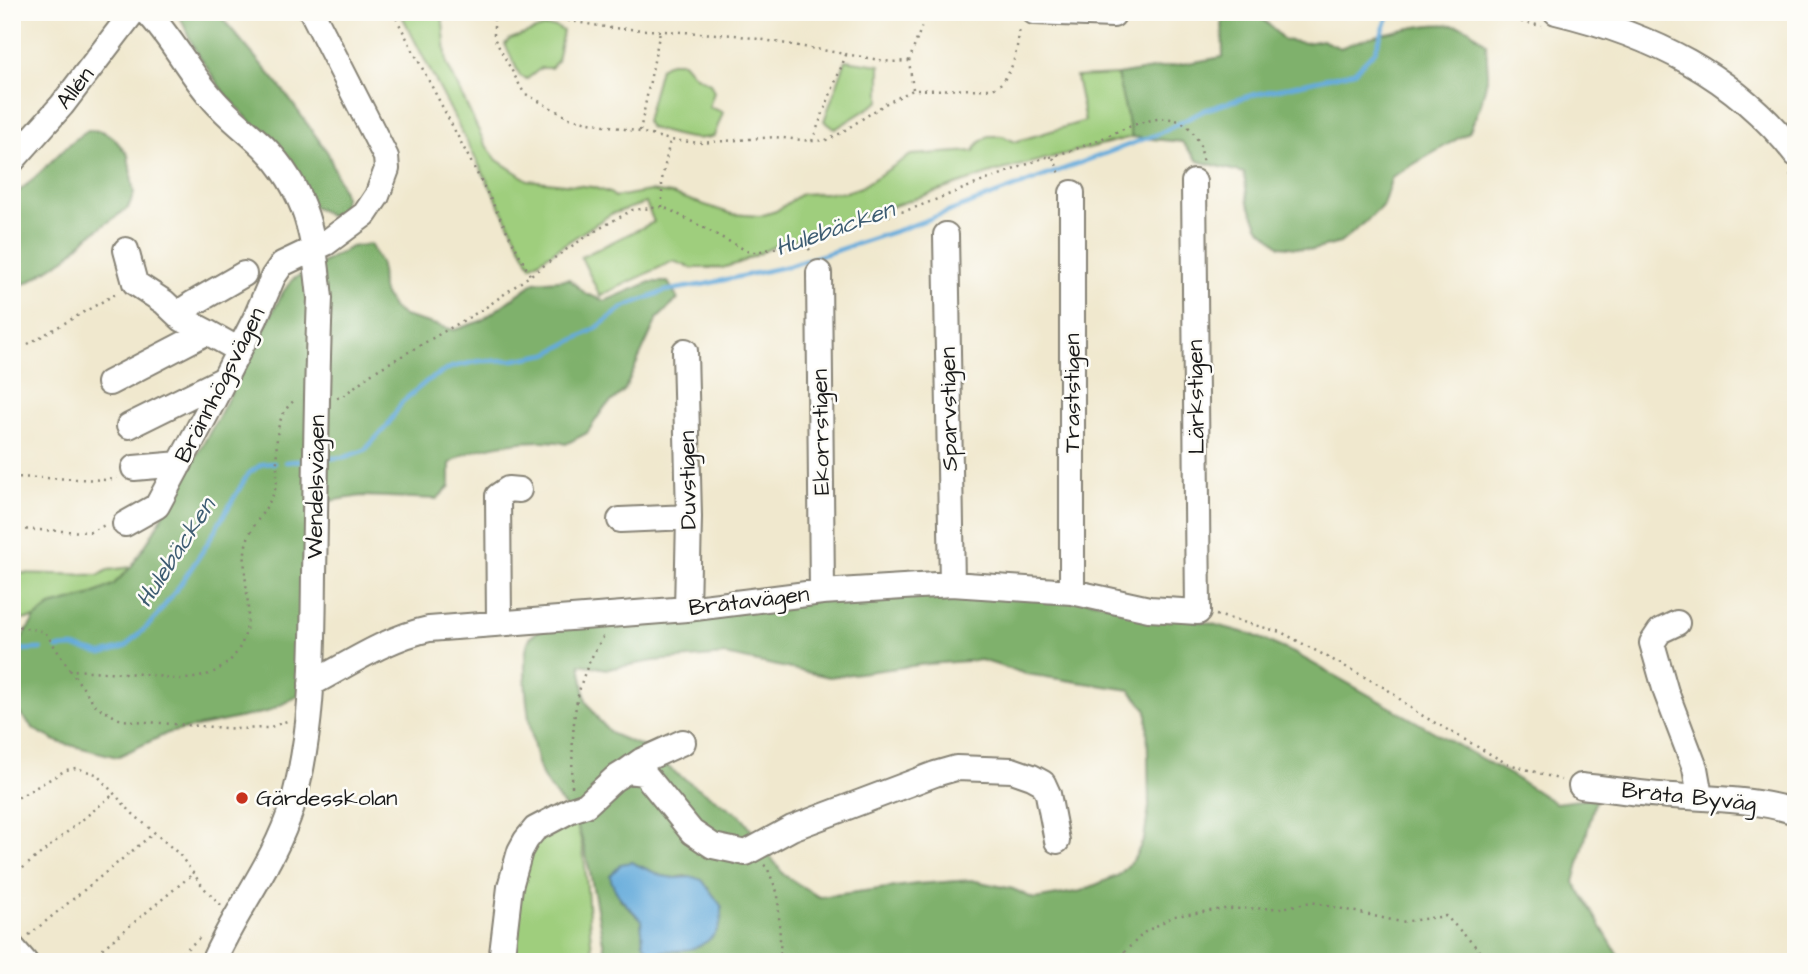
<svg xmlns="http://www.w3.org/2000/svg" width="1808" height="974" font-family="'Architects Daughter',sans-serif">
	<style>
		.green { fill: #9fce7d; stroke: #5e754c; stroke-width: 2 }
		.forest { fill: #7fb16c; stroke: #4e6644; stroke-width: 2; fill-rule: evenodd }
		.water { fill: #65abdb; stroke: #40647c; stroke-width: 2 }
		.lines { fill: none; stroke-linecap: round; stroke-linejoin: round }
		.stream { stroke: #65abdb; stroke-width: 4.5 }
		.minor-casing { stroke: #868275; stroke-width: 28 }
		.path { stroke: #868275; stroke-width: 2.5; stroke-dasharray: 2 5; stroke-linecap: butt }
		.minor { stroke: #fff; stroke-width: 24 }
		.poi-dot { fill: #c8321e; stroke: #fdfcf7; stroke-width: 2.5 }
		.labels { text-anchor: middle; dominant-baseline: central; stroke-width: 5; stroke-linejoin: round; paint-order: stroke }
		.street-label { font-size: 23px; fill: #1c1c1c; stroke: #fdfcf7 }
		.poi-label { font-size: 23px; fill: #1c1c1c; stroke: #fdfcf7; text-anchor: start }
		.water-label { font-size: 24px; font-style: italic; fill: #3d5c72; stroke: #fdfcf7 }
	</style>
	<rect width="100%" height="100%" fill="#fdfcf7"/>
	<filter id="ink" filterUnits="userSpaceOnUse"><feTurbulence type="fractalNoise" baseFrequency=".0143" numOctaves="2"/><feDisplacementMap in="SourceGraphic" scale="14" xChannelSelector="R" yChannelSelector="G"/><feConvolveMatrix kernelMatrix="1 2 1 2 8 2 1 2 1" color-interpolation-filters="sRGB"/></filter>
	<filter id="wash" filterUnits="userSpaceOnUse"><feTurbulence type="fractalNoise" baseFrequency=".00686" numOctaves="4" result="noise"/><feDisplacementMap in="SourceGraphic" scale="28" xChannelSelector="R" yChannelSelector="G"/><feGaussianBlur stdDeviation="1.57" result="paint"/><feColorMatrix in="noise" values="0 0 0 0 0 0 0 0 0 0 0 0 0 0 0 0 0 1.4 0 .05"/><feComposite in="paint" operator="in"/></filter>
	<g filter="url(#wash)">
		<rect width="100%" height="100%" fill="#f0e8ce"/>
		<path class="green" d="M400,12H442L447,64L485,144L497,160L528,180L592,187L610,193L615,197L650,191L672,194L732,214L760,216L776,211L801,194L846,192L861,187L911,155L974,151L978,144L988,136H1003L1014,142L1085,121L1076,77L1117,75L1132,137L994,172L775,246L739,263L722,268H692L673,261L600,296L581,257L654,222L646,203L611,214L531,266Z
			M544,27H556L563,31L557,61L551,68H541L527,79L520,76L505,44L510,39Z
			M846,60L880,65V101L835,129L824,121Z
			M670,62H683L694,75L710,83L714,92L709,107L723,112L714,136C695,143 669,133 650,128L646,121L660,68Z
			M131,567L113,585L89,596L51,606L35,618L12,621V573L99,575L108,570Z
			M574,816C591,863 585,913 594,962H550L539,951L529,962L512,949C515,917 517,867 537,841C544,831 563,823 574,816Z"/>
		<path class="forest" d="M178,12H217L283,90L328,153L345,197L341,211L330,216L310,204L260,132L223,92L194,48Z
			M1222,12H1256L1284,40L1306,43L1322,40L1340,48C1368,36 1434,18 1464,27C1471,29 1479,38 1486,43L1488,75L1481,104L1469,132L1392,177L1383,205L1368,220L1340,243L1313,250L1280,246L1259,227L1248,203L1244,173L1198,161L1182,142L1132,137L1117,75L1223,57Z
			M88,130L102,131L113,137L128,155L134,194L128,208L86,238L66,258L27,283L12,286V196C42,176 58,149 88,130Z
			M370,244L381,265L382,289L392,307L404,316L454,330L481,321L535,282L569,279L586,294L605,301L650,282H668L678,299L657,319L624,391L604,408L587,433L566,444C541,436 469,445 450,464V486L437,499L362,496L309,504L300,695L267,712L168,733L117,757L58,742L35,730L12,705V638L21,639L35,618L51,606L89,596L113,585L131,567L150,538L219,416L283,292L293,279L351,247Z
			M856,596H1063L1209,623L1253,635L1296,654L1514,777L1555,803L1596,798L1574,882L1620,958L1632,962H607C598,920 593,877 581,836C574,811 557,801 544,779C532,759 517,657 530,638C534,633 542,629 547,626ZM725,655L829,677L927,664L981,660L1026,674L1130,690L1147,710L1149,807L1144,839L1134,859L1119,875L1081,891L1034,899L1013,889L971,880L917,884L819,897L784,875L741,816L674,772L646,748L612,734L599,720L586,701L580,664L607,669L654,661ZM631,862L662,876L675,878L684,876L702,880L722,907L679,952L669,950L657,953L643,943L641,920L620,899Z"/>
		<path class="water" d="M631,862L662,876L675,878L693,877L702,880L722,907C724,938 698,952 671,951C663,950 657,953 649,952L643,943L641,920C628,905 615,897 610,876L621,864Z"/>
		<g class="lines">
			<path class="stream" d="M323,459L345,457L365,450L387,426L402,402L427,381L452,367L480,361L514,360L547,354L595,329L624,307L665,291L706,284L789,266L902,229L1158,134L1205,110L1252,95L1354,72L1375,51L1390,12
				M286,462L307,460
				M57,648L74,647L102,654L125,647L152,622L180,585L204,549L248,474L262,464L274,463
				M12,650L41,649"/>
		</g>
	</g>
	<g filter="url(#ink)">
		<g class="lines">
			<defs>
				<path id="minor" d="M147,12C172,38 188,71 212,98C227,116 246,130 263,146C308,191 314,238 320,298C316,390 316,482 314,574C313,651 314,731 292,806C275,862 236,909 213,962
					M1034,12L1113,15
					M1556,12C1652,35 1734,75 1796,154
					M12,161L62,105L133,12
					M1072,193V592
					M946,235L952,584
					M126,250L135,283L164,302L182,319L207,332
					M819,273L822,592
					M182,319L186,308L192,304L244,274
					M685,351L689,517L687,609
					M109,383L207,332L239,350
					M129,426L224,379
					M134,468L180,464
					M620,520L689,517
					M125,524L157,506L211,405L255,319L273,277L282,264L326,243L365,214L377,196L387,169L386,157L312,12
					M499,622L498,496L508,489L519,490
					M1677,623L1660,631L1652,643L1666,692L1695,768L1700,796
					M311,684C349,664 387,638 429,629L687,609L822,592L952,584L1072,592L1149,609L1198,612L1194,182
					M627,771L641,761L683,742
					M1581,786C1611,789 1642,794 1673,796C1715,799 1755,799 1796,812
					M12,947L25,962
					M501,962L510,887L520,851L526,840L535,829L571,810L586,805L614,779L627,771L644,773L692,832L713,846L746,853L792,828L935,774L956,768L1012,770L1032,777L1043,783L1048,794L1057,841"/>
			</defs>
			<use href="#minor" class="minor-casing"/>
			<path class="path" d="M393,12L530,275
				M494,12V38L524,93L569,118L640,132L670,140
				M1473,12L1542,26
				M547,17L611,28L735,35L891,62L909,61
				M913,89L909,61L927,12
				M640,131L660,31
				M812,141L846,55
				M1050,157C1062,153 1074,150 1086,145C1115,135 1171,98 1194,134C1200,142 1203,154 1202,164
				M1790,174L1796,182
				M662,207V180L670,140L700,143L775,137L812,141L826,140L836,136L885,104L913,90L993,89C1014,78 1017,48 1020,27
				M806,242L811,253
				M28,344L119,292
				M337,398L343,396L372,373L485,308L564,251L597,230L632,210L662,207L670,210L749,252H756L806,242L914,208L1046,157L1054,159L1061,177
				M12,477L108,480L117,478
				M12,529L90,532L105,525
				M1216,615L1281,632L1387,689L1416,712L1506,763L1561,780
				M12,625L45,632L70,670C94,671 119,673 144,674C156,675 168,679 181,679C216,679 242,659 247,625C251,598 241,571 246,545C251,521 276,504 277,478C278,451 270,419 296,399
				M70,670L97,707L121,720L239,729L268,728L287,721
				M572,787C573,729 570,687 604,636
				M12,801L66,770L76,768L96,774L132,813L179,854L204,888L222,906
				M764,865L767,867L778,894L781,962
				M12,877L115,793
				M29,935L154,833
				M86,962L194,873
				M171,962L201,937
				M1114,962L1145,932L1174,916L1224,909L1282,908L1311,902L1401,922L1446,916L1478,949L1483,962"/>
			<use href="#minor" class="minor"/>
		</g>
	</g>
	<circle class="poi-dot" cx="242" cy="798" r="7"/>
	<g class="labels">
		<g class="street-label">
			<text transform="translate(75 88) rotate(-52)">Allén</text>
			<text transform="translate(220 385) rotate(-63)">Brännhögsvägen</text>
			<text transform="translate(1072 393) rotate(-90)">Traststigen</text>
			<text transform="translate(1196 397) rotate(-91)">Lärkstigen</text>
			<text transform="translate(949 409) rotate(-91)">Sparvstigen</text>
			<text transform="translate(821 432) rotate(-91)">Ekorrstigen</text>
			<text transform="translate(688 480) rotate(-91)">Duvstigen</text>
			<text transform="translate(316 487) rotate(-89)">Wendelsvägen</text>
			<text transform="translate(749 601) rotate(-7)">Bråtavägen</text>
			<text transform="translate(1689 797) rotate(6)">Bråta Byväg</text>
		</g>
		<g class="poi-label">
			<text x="256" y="798">Gärdesskolan</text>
		</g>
		<g class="water-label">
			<text transform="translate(835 229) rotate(-19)">Hulebäcken</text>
			<text transform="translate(176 553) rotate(-57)">Hulebäcken</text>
		</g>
	</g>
	<rect width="1808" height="974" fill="none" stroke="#fdfcf7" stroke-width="42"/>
</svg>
